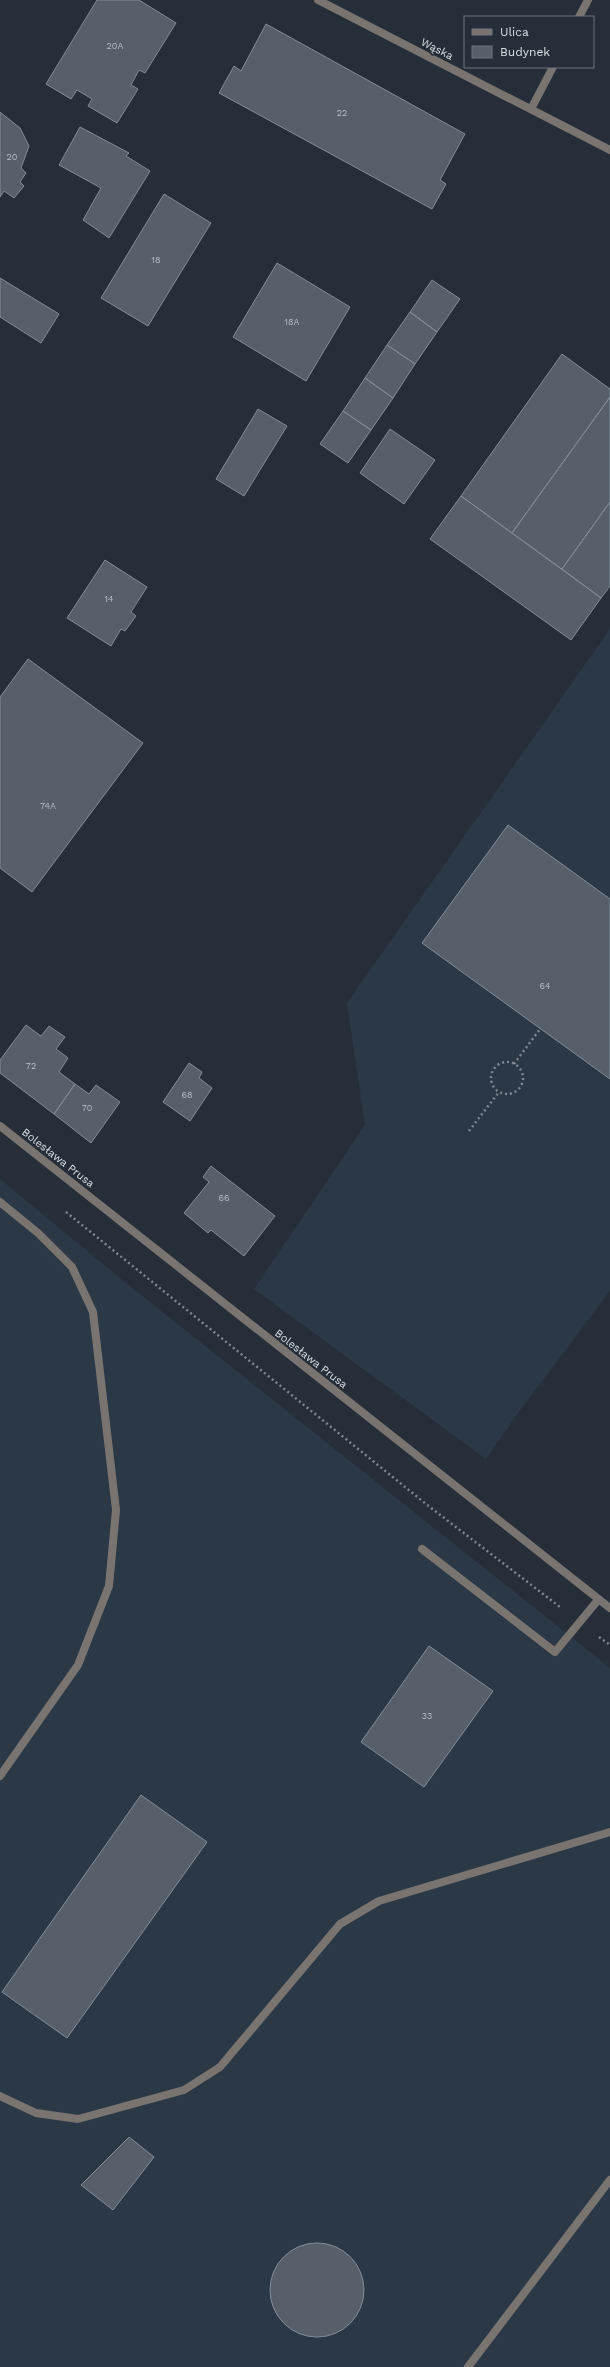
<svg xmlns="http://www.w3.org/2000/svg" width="610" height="2367" font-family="'Work Sans',sans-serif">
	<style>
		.built { fill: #2b3947 }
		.building { fill: #55606b; stroke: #818c98 }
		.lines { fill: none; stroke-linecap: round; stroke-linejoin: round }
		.path { stroke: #7f868f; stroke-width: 2.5; stroke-dasharray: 2 3; stroke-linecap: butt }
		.lane { stroke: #7a7470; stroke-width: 8 }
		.street { stroke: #7a7470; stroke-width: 8 }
		.labels { text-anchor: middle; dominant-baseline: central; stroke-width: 4; stroke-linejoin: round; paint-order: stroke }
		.number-label { font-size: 9px; fill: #b8bfc7 }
		.street-label { font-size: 11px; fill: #d9dfe6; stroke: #262f39 }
	</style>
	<rect width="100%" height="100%" fill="#262f39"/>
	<path class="built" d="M610,629V1291L518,1413L486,1459L254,1289L365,1125L347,1003Z
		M0,1179L121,1279L610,1668V2367H0Z"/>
	<path class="building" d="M97,0H139L176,23L145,73L139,70L131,85L138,89L117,123L88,106L92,99L77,90L71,99L46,84Z
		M266,24L465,134L440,180L446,184L432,209L219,93L234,66L241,71Z
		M0,112L20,128L29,146L21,168L26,173L20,182L24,186L14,198L4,191L0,197Z
		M80,127L129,153L126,156L150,171L109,238L83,220L101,188L59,165Z
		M164,194L211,223L148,326L101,298Z
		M277,263L350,307L306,381L233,337Z
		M0,278L59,314L41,343L0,317Z
		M432,280L460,299L437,332L410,312Z
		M410,312L437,332L415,364L387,345Z
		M387,345L415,364L393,398L365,378Z
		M562,354L610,389V397L512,533L461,496Z
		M365,378L393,398L371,430L343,411Z
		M610,397V502L562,569L512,533Z
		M258,409L287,426L244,496L216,479Z
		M343,411L371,430L348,463L320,444Z
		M390,429L435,460L404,504L360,473Z
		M461,496L601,598L571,640L430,539Z
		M610,502V586L601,598L562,569Z
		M105,560L147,587L131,612L136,616L125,631L121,629L111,646L67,618Z
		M28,659L143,743L32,892L0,868V697Z
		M508,825L610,899V1079L422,943Z
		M26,1025L41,1036L49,1026L65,1037L56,1049L68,1058L59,1072L75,1084L54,1114L0,1073V1060Z
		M189,1063L202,1072L199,1078L212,1088L190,1121L163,1102Z
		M75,1084L89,1094L96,1085L120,1102L91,1143L54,1114Z
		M211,1166L275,1216L244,1256L211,1230L208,1233L184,1213L209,1182L203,1177Z
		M429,1646L493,1691L424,1787L361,1742Z
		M141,1795L207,1842L67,2038L2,1992Z
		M129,2137L154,2157L113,2210L81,2185Z
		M270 2290a47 47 0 1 1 94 0a47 47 0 1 1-94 0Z"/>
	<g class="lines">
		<path class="path" d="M491 1078a16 16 0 1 1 32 0a16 16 0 1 1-32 0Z
			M514,1064L540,1029
			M469,1131L499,1092
			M66,1212L426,1504L560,1607
			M599,1637L610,1645"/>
		<path class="lane" d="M0,1202L38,1233L72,1267L93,1312L116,1510L109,1586L78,1665L0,1776
			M422,1549L555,1652L598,1600
			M0,2096L36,2113L78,2119L184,2090L220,2067L340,1924L379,1901L610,1832
			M468,2367L610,2180"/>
		<path class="street" d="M318,0L610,150
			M579,17L588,0
			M531,109L553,67
			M0,1126L610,1608"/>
	</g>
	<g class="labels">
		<g class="number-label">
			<text x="115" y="46">20A</text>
			<text x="342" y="113">22</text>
			<text x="12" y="157">20</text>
			<text x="156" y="260">18</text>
			<text x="292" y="322">18A</text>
			<text x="109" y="599">14</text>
			<text x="48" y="806">74A</text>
			<text x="545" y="986">64</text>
			<text x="31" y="1066">72</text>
			<text x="187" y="1095">68</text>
			<text x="87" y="1108">70</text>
			<text x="224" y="1198">66</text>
			<text x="427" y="1716">33</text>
		</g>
		<g class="street-label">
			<text transform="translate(437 49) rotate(27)">Wąska</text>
			<text transform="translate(58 1158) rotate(38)">Bolesława Prusa</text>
			<text transform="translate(311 1359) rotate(38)">Bolesława Prusa</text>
		</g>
	</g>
	<rect x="464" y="16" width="130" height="52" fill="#262f39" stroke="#6e757e"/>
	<rect x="472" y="29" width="20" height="6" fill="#7a7470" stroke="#6e757e"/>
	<text x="500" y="36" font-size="12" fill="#d9dfe6">Ulica</text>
	<rect x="472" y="46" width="20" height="12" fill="#55606b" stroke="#6e757e"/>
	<text x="500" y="56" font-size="12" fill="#d9dfe6">Budynek</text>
</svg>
